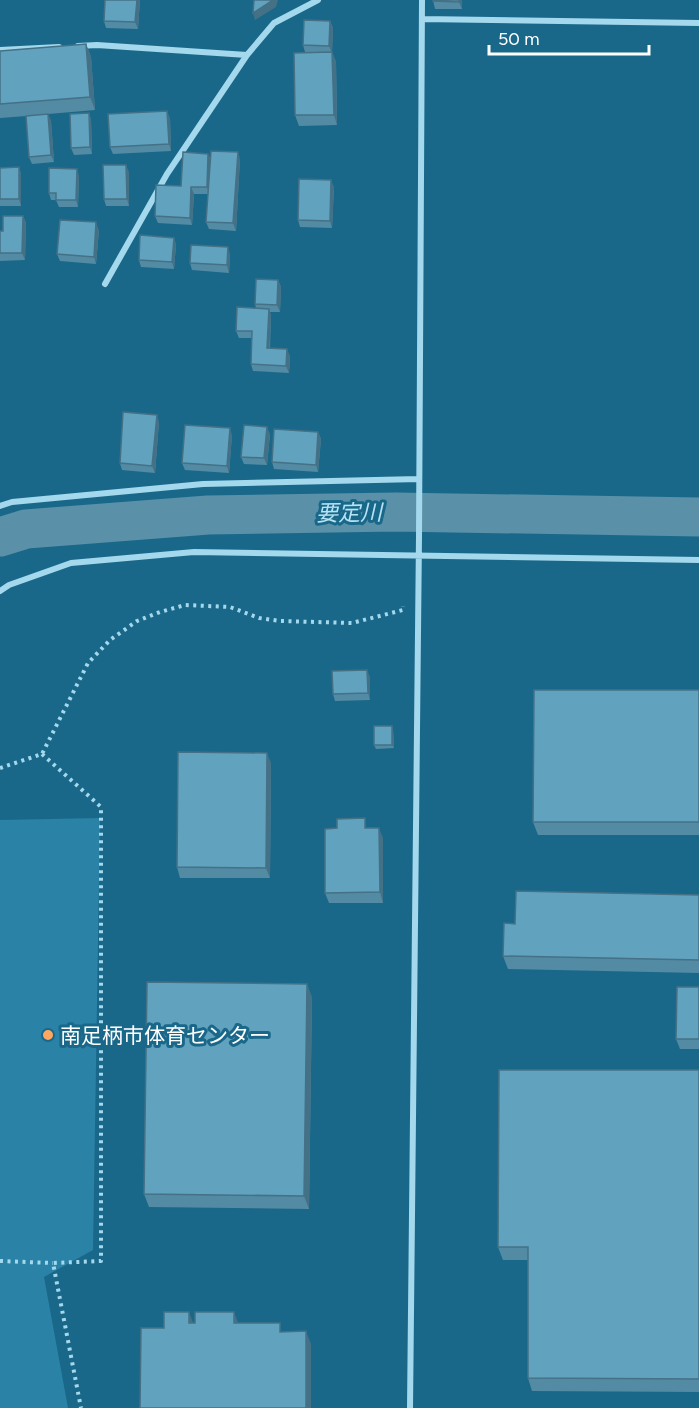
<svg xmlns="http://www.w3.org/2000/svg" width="699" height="1408" font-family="Figtree,'Noto Sans JP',sans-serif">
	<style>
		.pitch { fill: #2a82a6 }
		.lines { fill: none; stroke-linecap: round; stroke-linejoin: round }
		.river { stroke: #5a91a8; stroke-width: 39 }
		.path { stroke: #a4d8ed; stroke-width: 4; stroke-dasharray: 3 4.5; stroke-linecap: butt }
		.street { stroke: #a4d8ed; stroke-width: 6 }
		.wall { fill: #538ba4 }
		.shaded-wall { fill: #447186 }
		.building { fill: #61a2bf; stroke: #447186; stroke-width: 1.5 }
		.poi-dot { fill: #ffa760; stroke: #1a6889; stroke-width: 2 }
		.labels { text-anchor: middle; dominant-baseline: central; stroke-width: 6; stroke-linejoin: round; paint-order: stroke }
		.poi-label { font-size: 21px; fill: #fff; stroke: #1a6889; text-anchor: start }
		.water-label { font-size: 22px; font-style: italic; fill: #b7e4f5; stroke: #1a6889 }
	</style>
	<rect width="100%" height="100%" fill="#1a6889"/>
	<path class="pitch" d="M100,818L93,1250L44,1277L68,1408H0V820Z"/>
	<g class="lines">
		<path class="river" d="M0,537L26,529L208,515L396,512L699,517"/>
		<path class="path" d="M42,754L101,807V1261L53,1263L81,1408
			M0,768L42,754L88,663L110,640L137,621L160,612L185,605L230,607L259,618L280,621L352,623L403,610V606
			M0,1261L53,1263"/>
		<path class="street" d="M422,19L699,23
			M78,46L97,45L247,55
			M0,50L59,47
			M105,284L167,174L247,55L274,23L318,0
			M0,506L12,502L203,484L419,479
			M0,591L9,585L71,563L194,552L699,560
			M410,1408L419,536L422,0"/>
	</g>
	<path class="wall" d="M140,0L138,29L106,28L104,21Z
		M433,0H462V9H435Z
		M330,21L333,28L332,52L336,62L337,125L299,126L295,115L315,52H305L303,45Z
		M86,44L91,57L95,110L48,114L51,121L54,162L32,164L29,157L26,116L0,118V51Z
		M89,113L91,120L92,154L74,155L71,148Z
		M170,118L171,151L113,154L110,147Z
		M208,154L210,158L240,159L236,231L209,229L206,222L208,194H194L192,225L158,223L155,216Z
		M19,167L21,174V206H0V168Z
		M129,172V206H106L104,199Z
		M79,176L78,207H59L56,200H51L49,193Z
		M334,187L332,228L300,227L298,220Z
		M23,216L26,223L25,260L0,261V231H3Z
		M99,230L96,264L60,261L57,254Z
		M174,238L176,245L174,269L141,267L139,260Z
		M230,254L229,273L192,270L190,263Z
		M278,280L281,287L280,312H270L271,316L270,348L290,356L289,373L253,371L251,364L252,338H239L236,331L256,308L255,304Z
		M159,422L155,473L122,470L120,463Z
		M318,432L321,439L318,472L274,469L272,462Z
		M270,434L267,465L244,464L241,457Z
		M232,435L229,473L185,470L182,463Z
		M370,677V700L335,701L333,694Z
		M699,690V835H538L533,822Z
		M393,729L394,748L376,749L374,745Z
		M271,763L270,878H180L177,867Z
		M368,828L383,838V903H329L325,893Z
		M699,895V973L508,969L503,956Z
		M699,987V1049H680L676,1039Z
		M312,997L309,1209L149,1207L144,1194Z
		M699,1070V1392L532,1391L528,1378V1260H503L498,1247Z"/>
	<path class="shaded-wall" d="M137,0H140L138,29L135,22Z
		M273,0H278L276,7L255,20L253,13Z
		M459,0H462V9L459,2Z
		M330,21L333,28L332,53L329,46Z
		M86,44L91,57L95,110L90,97Z
		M332,52L336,62L337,125L334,115Z
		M167,111L170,118L171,151L169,144Z
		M89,113L91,120L92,154L90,147Z
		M48,114L51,121L54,162L51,155Z
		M238,152L240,159L236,231L233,223Z
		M208,154L211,161L209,194L207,187Z
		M126,165L129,172V206L127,199Z
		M19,167L21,174V206L19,199Z
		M77,169L79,176L78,207L76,200Z
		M331,180L334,187L332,228L330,221Z
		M191,187L194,194L192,225L190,218Z
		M23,216L26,223L25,260L22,253Z
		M96,222L99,230L96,264L94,257Z
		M174,238L176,245L174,269L172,262Z
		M228,247L230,254L229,273L227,265Z
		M278,280L281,287L280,312L277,305Z
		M269,309L271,316L269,355L267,348Z
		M287,349L290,356L289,373L286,366Z
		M157,415L159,422L155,473L152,466Z
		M267,427L270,434L267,465L264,458Z
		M230,428L232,435L229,473L227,466Z
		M318,432L321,439L318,472L316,465Z
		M367,670L370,677V700L368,693Z
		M392,726L393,729L394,748L392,745Z
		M267,753L271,763L270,878L266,868Z
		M379,828L383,838V903L380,892Z
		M307,984L312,997L309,1209L304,1196Z
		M189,1312L194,1325L189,1323Z
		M234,1312L239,1325L234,1323Z
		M306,1331L311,1344V1408H306Z"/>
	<path class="building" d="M105,0H137L135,22L104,21Z
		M254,0H273L253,13Z
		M433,0H459V2L433,1Z
		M304,20L330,21L329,46L303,45Z
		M86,44L90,97L0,104V51Z
		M332,52L334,115H295L294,53Z
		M167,111L169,144L110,147L108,114Z
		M89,113L90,147L71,148L70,114Z
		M48,114L51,155L29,157L26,116Z
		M211,151L238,152L233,223L206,222Z
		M183,152L208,154L207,187H191L190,218L155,216L156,185L181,186Z
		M103,165H126L127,199H104Z
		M19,167V199H0V168Z
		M49,168L77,169L76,200H56V193H49Z
		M299,179L331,180L330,221L298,220Z
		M3,216H23L22,253H0V231H3Z
		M60,220L96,222L94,257L57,254Z
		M140,235L174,238L172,262L139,260Z
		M191,245L228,247L227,265L190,263Z
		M256,279L278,280L277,305L255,304Z
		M237,307L269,309L267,348L287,349L286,366L251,364L252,331H236Z
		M123,412L157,415L152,466L120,463Z
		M185,425L230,428L227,466L182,463Z
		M244,425L267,427L264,458L241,457Z
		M274,429L318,432L316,465L272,462Z
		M367,670L368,693L333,694L332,671Z
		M534,690H699V822H533Z
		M374,726H392V745H374Z
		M178,752L267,753L266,868L177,867Z
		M365,818V828H379L380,892L325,893V829L337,828V819Z
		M516,891L699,895V960L503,956L504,923L515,924Z
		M147,982L307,984L304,1196L144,1194Z
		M677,987H699V1039H676Z
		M499,1070H699V1379L528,1378V1247H498Z
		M164,1312H189V1323H195V1312H234V1323H280V1332L306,1331V1408H140L141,1328H164Z"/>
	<circle class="poi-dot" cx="48" cy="1035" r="6"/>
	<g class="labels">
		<g class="poi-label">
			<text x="60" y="1035">南足柄市体育センター</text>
		</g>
		<g class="water-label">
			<text transform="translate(349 513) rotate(-1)">要定川</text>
		</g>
	</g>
	<path d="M489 45v9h160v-9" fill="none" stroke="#ffffff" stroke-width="3"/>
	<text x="498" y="45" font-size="18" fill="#ffffff" stroke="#1a6889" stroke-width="4.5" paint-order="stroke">50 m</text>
</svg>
